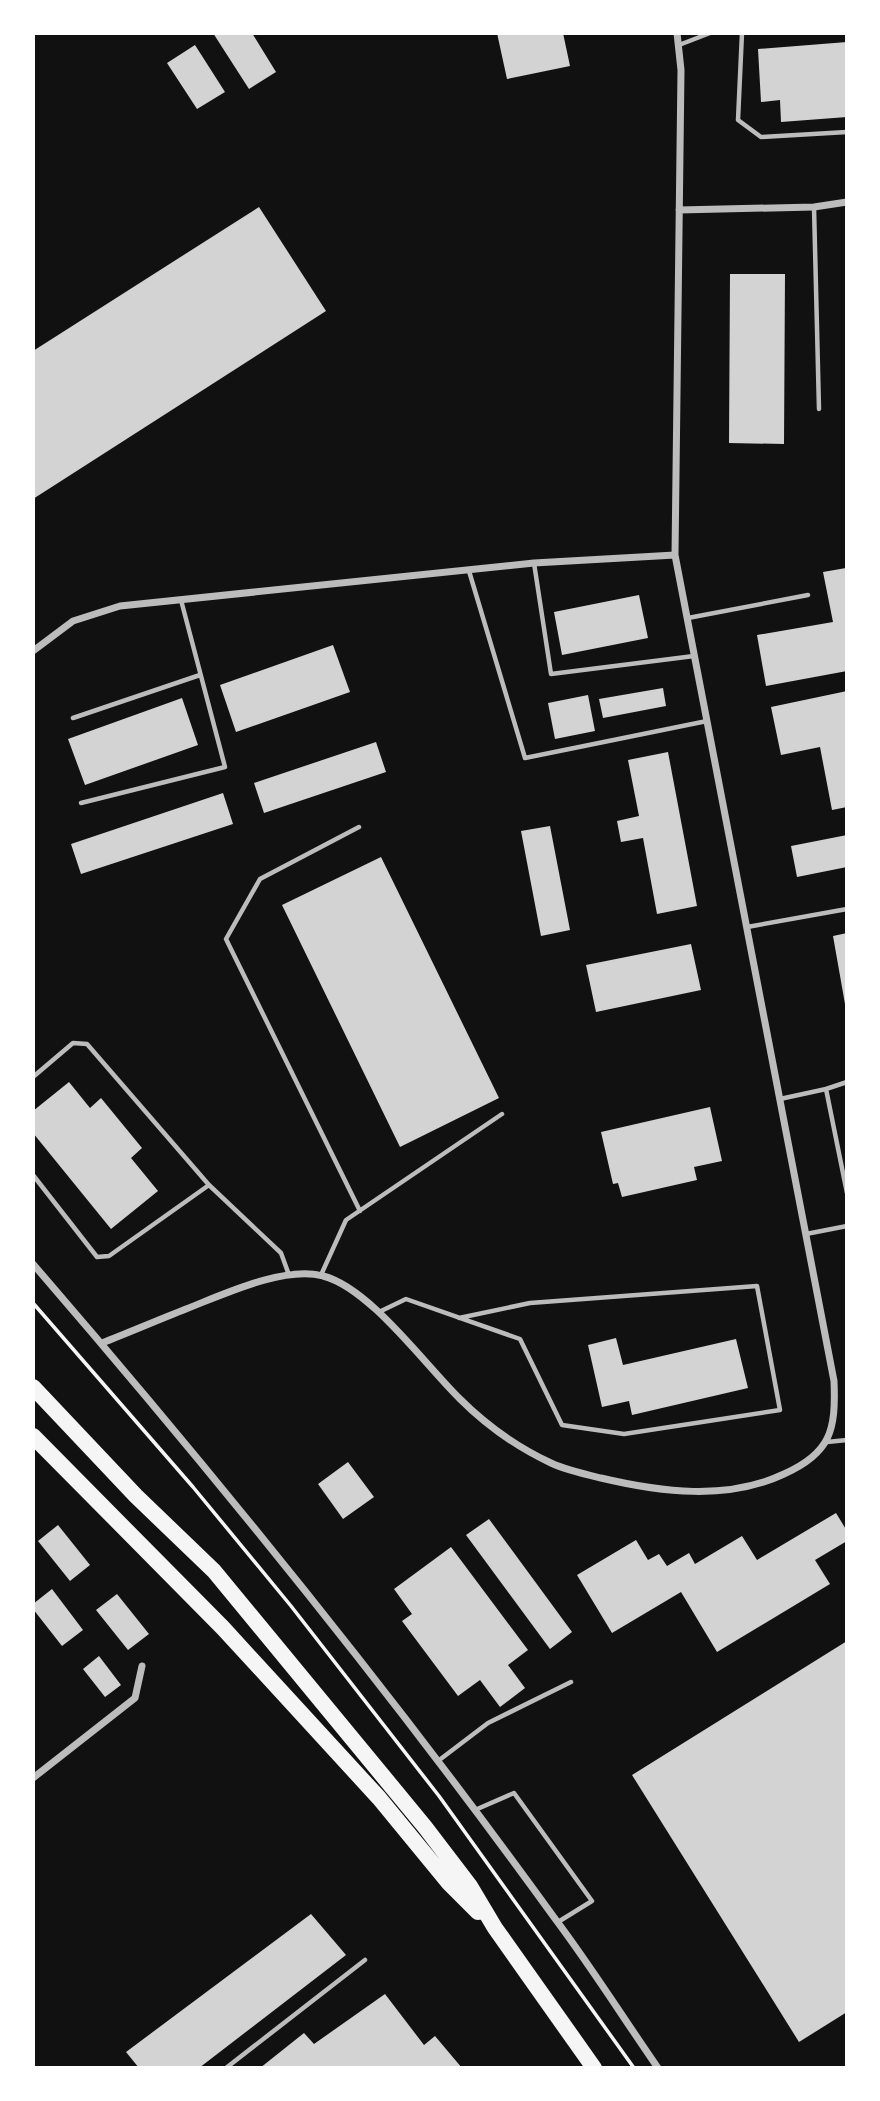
<svg xmlns="http://www.w3.org/2000/svg" width="880" height="2101" font-family="Inter,sans-serif">
	<style>
		.building { fill: #d3d3d3 }
		.lines { fill: none; stroke-linecap: round; stroke-linejoin: round }
		.path { stroke: #f5f5f5; stroke-width: 3.5 }
		.service { stroke: #bcbcbc; stroke-width: 4.5 }
		.minor { stroke: #bcbcbc; stroke-width: 7 }
		.trunk { stroke: #f5f5f5; stroke-width: 16 }
	</style>
	<rect width="100%" height="100%" fill="#111"/>
	<path class="building" d="M213,33H252L276,72L249,89Z
		M497,33H563L570,66L507,79Z
		M847,42V117L781,122L780,100L761,102L758,49Z
		M195,45L225,92L197,109L167,63Z
		M259,207L326,311L33,499V351Z
		M730,274H785L784,444L729,443Z
		M846,568L847,671L766,686L757,635L833,622L823,572Z
		M639,595L648,638L562,655L554,612Z
		M333,645L350,692L236,732L220,685Z
		M663,688L666,706L603,718L599,699Z
		M847,691V807L832,810L820,747L781,755L771,707Z
		M588,695L595,731L555,739L548,703Z
		M182,698L198,745L85,785L68,739Z
		M376,742L386,772L264,813L254,783Z
		M668,752L697,906L657,914L643,838L621,842L617,821L639,816L628,760Z
		M223,793L233,824L81,874L71,844Z
		M550,826L570,930L541,936L521,831Z
		M847,835V867L797,877L791,846Z
		M381,857L499,1098L400,1147L282,905Z
		M847,933V1003L845,1004L833,936Z
		M691,944L701,990L596,1012L586,965Z
		M69,1082L90,1108L101,1098L142,1148L131,1158L158,1191L111,1229L33,1133V1111Z
		M710,1107L722,1161L694,1167L697,1180L622,1197L618,1183L613,1184L601,1132Z
		M616,1338L623,1365L736,1339L748,1388L632,1415L629,1401L602,1407L588,1345Z
		M348,1462L374,1497L343,1519L318,1484Z
		M836,1513L847,1531V1541L815,1560L830,1584L717,1652L681,1592L612,1633L577,1575L636,1540L648,1560L659,1554L667,1566L689,1553L695,1564L742,1536L757,1560Z
		M489,1519L572,1632L550,1649L466,1535Z
		M58,1525L90,1565L70,1581L38,1541Z
		M451,1547L528,1650L508,1665L525,1688L500,1707L480,1680L458,1696L402,1621L412,1614L394,1589Z
		M52,1589L83,1630L62,1646L33,1609V1604Z
		M117,1594L149,1634L128,1650L96,1610Z
		M847,1641V2012L799,2042L632,1775Z
		M99,1656L121,1685L105,1697L83,1669Z
		M311,1914L346,1955L199,2068H139L126,2052Z
		M385,1994L424,2045L435,2036L462,2068H260L304,2033L314,2044Z"/>
	<g class="lines">
		<path class="path" d="M33,1303L193,1487L291,1606L439,1796L634,2068"/>
		<path class="service" d="M742,33L738,120L761,137L847,132
			M679,45L710,33
			M814,207L819,409
			M534,563L551,674L694,656
			M469,571L525,758L707,721
			M688,618L808,595
			M73,718L200,675
			M81,803L225,767L181,600
			M359,827L260,879L226,939L360,1211
			M747,927L847,909
			M33,1077L73,1043L87,1044L209,1185L281,1253L289,1275
			M826,1089L847,1082
			M780,1099L826,1089L847,1193
			M33,1175L97,1257L109,1256L209,1185
			M806,1234L847,1226
			M321,1275L346,1220L502,1114
			M379,1312L406,1299L520,1339L562,1425L624,1434L780,1410L757,1286L530,1303L459,1318
			M827,1442L847,1440
			M438,1761L488,1723L571,1682
			M475,1810L514,1793L592,1901L558,1922
			M226,2068L365,1960"/>
		<path class="minor" d="M679,210L814,207L847,202
			M675,555L681,70L677,33
			M33,651L73,621L120,606L534,563L675,555L834,1381C836,1430 831,1453 784,1474C727,1501 660,1492 601,1478C584,1474 566,1470 551,1463C517,1447 486,1425 460,1399C425,1365 370,1288 323,1276C285,1265 222,1295 186,1309C158,1320 130,1332 102,1343
			M33,1264C216,1476 392,1693 556,1920C592,1968 624,2019 658,2068
			M33,1778L135,1698L142,1666"/>
		<path class="trunk" d="M33,1387L136,1496L214,1571L425,1827L470,1886L495,1928L594,2068
			M33,1436L223,1628L379,1798L448,1882L478,1912"/>
	</g>
	<rect width="880" height="2101" fill="none" stroke="#ffffff" stroke-width="70"/>
</svg>
